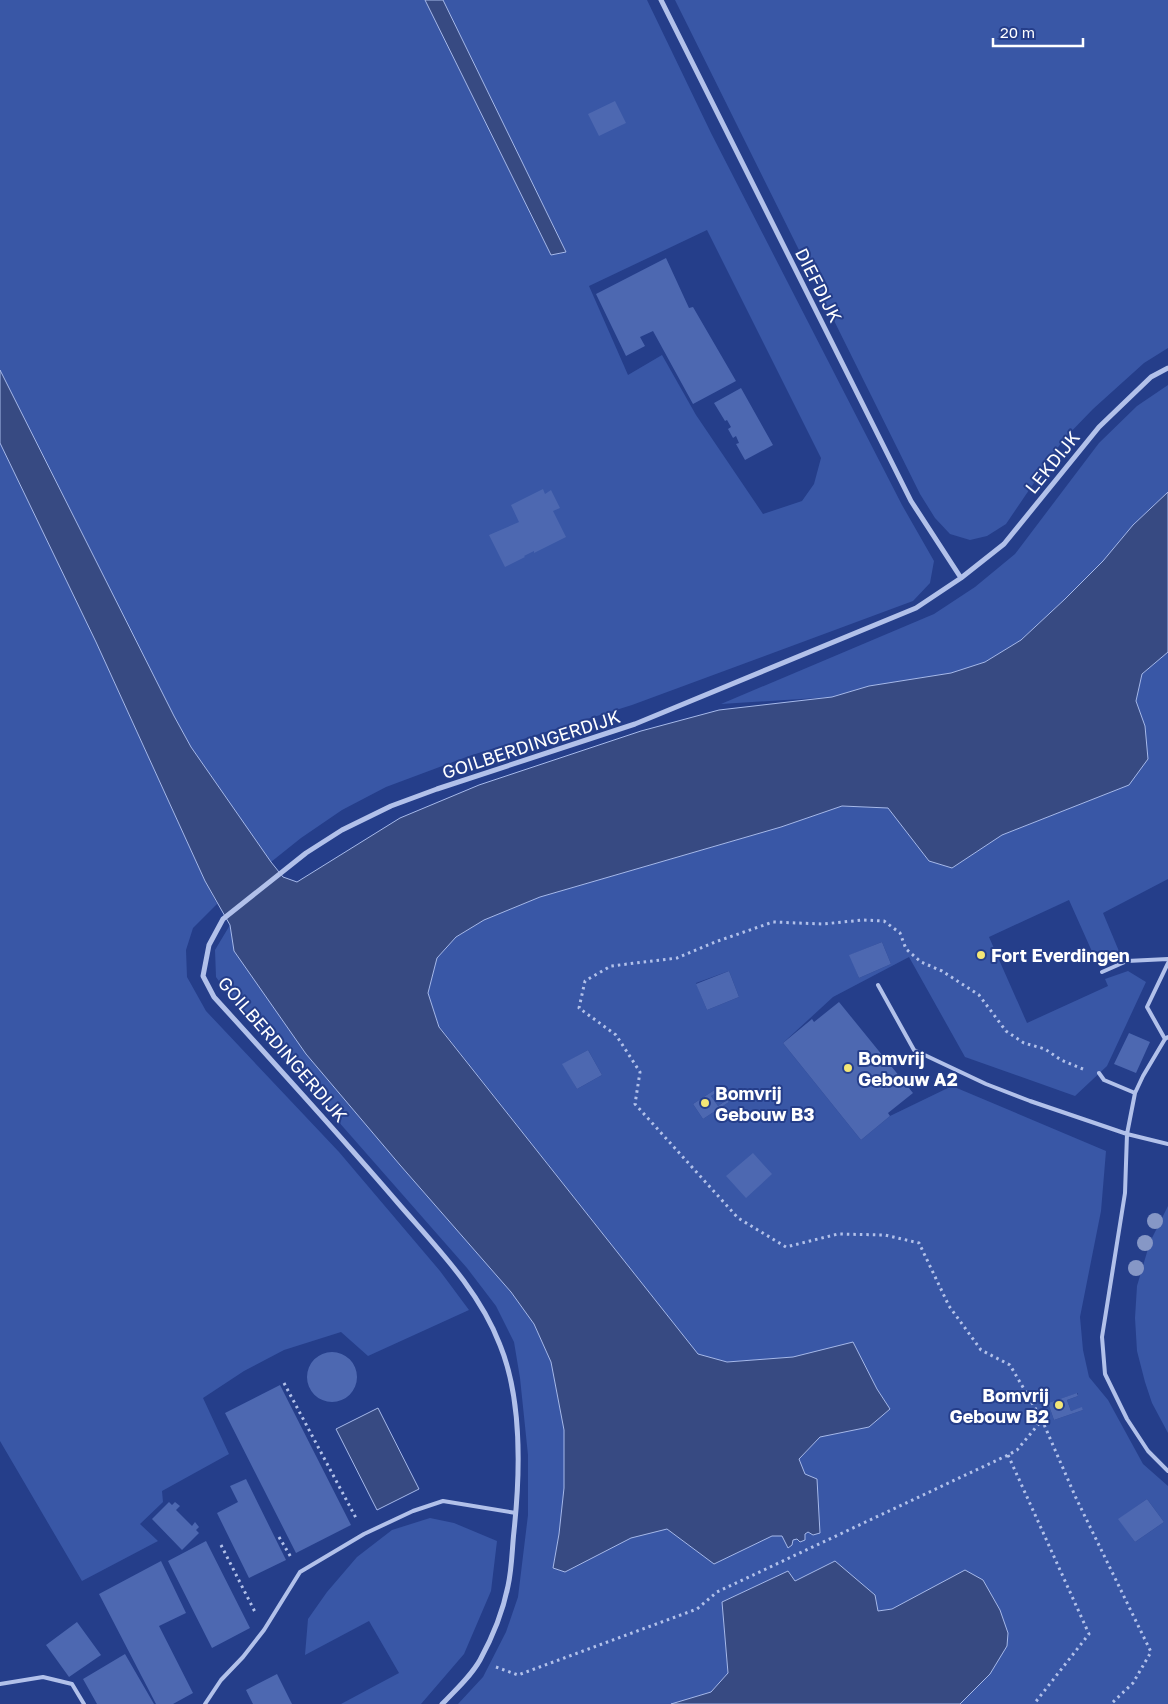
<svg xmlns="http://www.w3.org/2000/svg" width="1168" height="1704" font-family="'Golos Text',sans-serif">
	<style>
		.green { fill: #3957a6; fill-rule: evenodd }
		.water { fill: #374a82; stroke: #a6b9ea }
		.building { fill: #4d68b1 }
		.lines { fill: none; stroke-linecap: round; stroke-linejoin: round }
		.path { stroke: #b2c1ea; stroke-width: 3; stroke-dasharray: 2.5 4; stroke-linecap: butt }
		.lane { stroke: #b2c1ea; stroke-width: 4 }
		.street { stroke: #b2c1ea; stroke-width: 5 }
		.tree { fill: #8697c6 }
		.poi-dot { fill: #f4e676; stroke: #253e8a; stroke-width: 2 }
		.labels { text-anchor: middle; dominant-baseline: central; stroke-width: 4; stroke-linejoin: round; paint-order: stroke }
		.street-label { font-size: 18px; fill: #fff; stroke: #253e8a }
		.poi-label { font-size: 18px; font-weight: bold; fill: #fff; stroke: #253e8a; text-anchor: start }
	</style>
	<rect width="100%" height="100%" fill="#253e8a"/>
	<path class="green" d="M0,0H425L551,255L566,252L443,0H647L711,133L902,505L934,561L930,583L913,601L632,705L469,756L386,787L342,810L301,838L271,862L191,747L174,716L0,370ZM707,230L821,458L814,484L802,501L763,514L696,415L662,355L628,375L589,286Z
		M675,0H1168V348L1144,363L1093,409L1063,440L1006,524L987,536L970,540L950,534L935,518L920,494Z
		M1168,385V492L1133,525L1103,561L1065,599L1021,640L985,662L951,673L869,686L832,697L721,704L934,614L975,587L1015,554L1099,443L1137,406Z
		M0,443L96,642L205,881L217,904L193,928L186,950L187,977L206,1011L339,1152L440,1271L469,1310L368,1356L341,1332L284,1350L244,1371L203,1398L229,1454L162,1491L163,1502L140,1524L158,1541L82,1581L0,1441Z
		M1168,652V879L1103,913L1121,956L1098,965L1069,900L989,937L1027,1023L1108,986L1105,979L1128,971L1146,982L1107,1066L1075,1096L965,1057L909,957L833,997L783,1043L861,1140L890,1116L952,1086L1106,1151L1101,1211L1080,1317L1083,1350L1089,1377L1108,1400L1143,1464L1168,1486V1704H960L990,1674L892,1609L878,1611L835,1561L795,1581L788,1571L722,1602L728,1673L711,1692L671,1704H458L483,1677L506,1632L518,1597L528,1515V1455L520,1378L514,1342L496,1306L467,1268L236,1005L216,977L215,950L230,925L234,951L306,1054L400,1165L511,1292L534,1324L551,1362L564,1430V1488L559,1534L553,1568L565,1571L631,1538L667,1529L714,1564L772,1536H782L788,1548L793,1540L808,1532L805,1474L799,1459L820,1437L869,1427L890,1409L877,1389L853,1342L793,1357L727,1362L698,1354L439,1026L428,993L437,958L456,937L484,920L540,897L781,827L842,806L888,808L929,861L952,868L1002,835L1129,785L1145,726L1136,701L1142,674ZM882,942L891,964L859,978L850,955ZM729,971L739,997L707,1010L696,983ZM588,1050L602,1075L577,1089L563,1064ZM719,1087L721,1090L711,1096L718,1106L727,1100L729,1102L703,1119L693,1104ZM1078,1393V1396L1067,1400L1071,1411L1082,1408L1083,1410L1054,1420L1048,1403ZM1147,1499L1164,1522L1135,1542L1119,1519Z
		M1168,1206V1433L1152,1403L1145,1382L1137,1351L1135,1318L1137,1286L1150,1242Z
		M430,1518L454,1523L497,1541L491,1591L464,1654L421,1704H341L399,1673L369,1621L305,1655L308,1619L327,1592L357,1557L392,1530Z"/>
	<path class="water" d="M425,0H443L566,252L551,255Z
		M0,370L174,716L191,747L271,862L283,877L297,882L400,818L479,785L641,731L719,710L832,697L869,686L951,673L985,662L1021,640L1065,599L1103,561L1133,525L1168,492V652L1142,674L1136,701L1145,726L1148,759L1129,785L1002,835L952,868L929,861L888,808L842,806L781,827L540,897L484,920L456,937L437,958L428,993L439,1027L698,1354L727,1362L793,1357L853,1342L877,1389L890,1409L869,1427L820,1437L799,1459L805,1474L817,1479L820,1533L813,1535L808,1532L805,1534V1540L800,1542L797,1539L793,1540L792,1545L788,1548L782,1536H772L714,1564L667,1529L631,1538L565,1572L553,1568L559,1534L564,1488V1430L551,1362L534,1324L511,1292L400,1165L306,1054L234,951L230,925L205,881L96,642L0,443Z
		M378,1408L419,1489L377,1510L336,1429Z
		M835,1561L875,1595L878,1611L892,1609L965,1570L983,1580L1000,1610L1008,1633L1007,1646L990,1674L960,1704H671L711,1692L728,1673L722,1602L788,1571L795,1581Z"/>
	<path class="building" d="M615,101L626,123L599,136L588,114Z
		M666,258L689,308L693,307L736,381L693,404L653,331L640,337L645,346L626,356L596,294Z
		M741,388L773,445L745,460L736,444L739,443L736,436L733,438L728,429L731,427L727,420L725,421L714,403Z
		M543,489L545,494L551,490L560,508L553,511L566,537L534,553V551L524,556L525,557L505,567L489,535L519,522L511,505Z
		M882,942L891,964L859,978L849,955Z
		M729,971L739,997L707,1010L696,984Z
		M839,1002L913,1093L888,1113L890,1116L861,1140L783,1043L812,1019L814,1022Z
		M1129,1033L1150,1042L1136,1073L1114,1064Z
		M588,1050L602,1075L577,1089L562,1064Z
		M719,1087L721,1090L711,1096L718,1106L727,1100L729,1102L703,1119L693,1104Z
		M753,1153L772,1174L746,1198L726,1176Z
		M307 1377a25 25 0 1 1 50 0a25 25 0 1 1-50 0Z
		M280,1385L351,1525L296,1553L225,1413Z
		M1077,1393L1078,1396L1067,1400L1071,1411L1082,1407L1083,1410L1054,1420L1048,1403Z
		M246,1479L286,1560L249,1578L217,1513L238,1502L230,1486Z
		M1147,1499L1164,1522L1135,1542L1118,1519Z
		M169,1502L172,1505L175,1502L180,1506L176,1510L192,1526L195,1522L199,1527L196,1530L199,1533L182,1550L152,1519Z
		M206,1541L250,1628L212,1648L168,1561Z
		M161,1561L186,1613L159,1626L193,1693L173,1704H156L99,1594Z
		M77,1622L101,1655L69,1677L46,1645Z
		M125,1654L154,1704H97L83,1679Z
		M277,1674L292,1704H253L246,1690Z"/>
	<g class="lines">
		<path class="path" d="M1083,1069L1061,1060L1045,1049L1024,1043L1006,1031L979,995L942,971L921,962L906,949L900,933L884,921L863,920L823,924L773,922L715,942L677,958L611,966L585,981L579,1008L616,1035L640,1072L635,1104L738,1218L786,1247L838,1234L885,1235L919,1243L949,1306L981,1350L1010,1365L1042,1420L1076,1498L1151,1652L1133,1683L1111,1704
			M284,1383L356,1518
			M1008,1455L1089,1634L1034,1704
			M279,1537L292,1559
			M221,1545L255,1612
			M496,1667L518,1675L697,1609L717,1592L1008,1455L1017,1450L1042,1420"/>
		<path class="lane" d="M1102,972L1127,961L1168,959
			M878,985L914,1050L986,1084L1030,1101L1127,1134L1168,1144
			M1168,1037L1165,1039L1143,1076L1135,1093L1127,1134L1125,1193L1102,1337L1105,1374L1127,1419L1148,1451L1168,1471
			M1165,1039L1147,1007L1168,963
			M1099,1073L1104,1080L1135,1093
			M0,1684L43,1677L72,1684L84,1704
			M205,1704L221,1680L243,1657L264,1630L300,1572L364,1534L413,1511L443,1501L516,1513"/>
		<path class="street" d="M661,0L911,501L961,578
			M442,1704C455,1691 471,1676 480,1660C492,1638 503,1611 508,1586C512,1568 512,1549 514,1531C520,1475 522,1399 500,1345C479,1290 436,1247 398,1203C338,1133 276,1065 214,997L203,976L209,945L223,919L306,853L342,830L391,806L437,789L635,724L916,608L961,578L1004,544L1099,427L1151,377L1168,368"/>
	</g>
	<g class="tree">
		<circle cx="1155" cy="1221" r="8"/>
		<circle cx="1145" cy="1243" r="8"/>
		<circle cx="1136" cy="1268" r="8"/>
	</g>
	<g class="poi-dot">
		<circle cx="981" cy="955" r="5"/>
		<circle cx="848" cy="1068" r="5"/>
		<circle cx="705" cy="1103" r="5"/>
		<circle cx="1059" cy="1405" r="5"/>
	</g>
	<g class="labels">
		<g class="street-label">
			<text transform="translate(819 285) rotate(63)">DIEFDIJK</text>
			<text transform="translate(1052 462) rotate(-51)">LEKDIJK</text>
			<text transform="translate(531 744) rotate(-18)">GOILBERDINGERDIJK</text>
			<text transform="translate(283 1049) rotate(49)">GOILBERDINGERDIJK</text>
		</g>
		<g class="poi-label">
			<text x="991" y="955">Fort Everdingen</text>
			<text x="858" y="1058">Bomvrij<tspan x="858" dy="21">Gebouw A2</tspan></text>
			<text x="715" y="1093">Bomvrij<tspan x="715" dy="21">Gebouw B3</tspan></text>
			<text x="1049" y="1395" text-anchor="end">Bomvrij<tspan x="1049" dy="21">Gebouw B2</tspan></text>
		</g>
	</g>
	<path d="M993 38v8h90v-8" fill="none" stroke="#ffffff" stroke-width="2.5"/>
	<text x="1000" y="38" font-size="15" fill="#ffffff" stroke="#253e8a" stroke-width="4" paint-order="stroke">20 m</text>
</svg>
